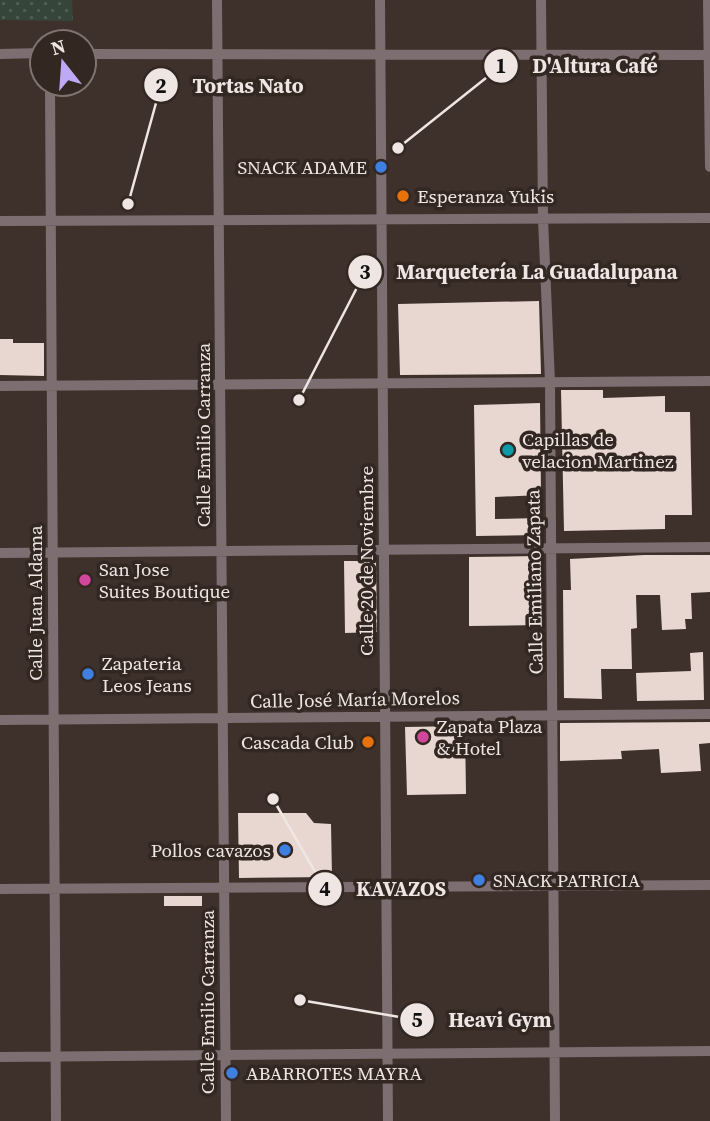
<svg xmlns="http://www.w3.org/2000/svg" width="710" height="1121" font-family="'Source Serif 4',serif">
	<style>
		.park { fill: url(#park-dots) }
		.building { fill: #e7d7d0 }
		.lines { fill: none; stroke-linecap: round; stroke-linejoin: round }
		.street { stroke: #7d6e71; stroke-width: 10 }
		.shop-dot { fill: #3f7fe0; stroke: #332722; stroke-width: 2.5 }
		.food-dot { fill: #e8710a; stroke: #332722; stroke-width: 2.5 }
		.culture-dot { fill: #0f9aa8; stroke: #332722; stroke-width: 2.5 }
		.hotel-dot { fill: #d1479c; stroke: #332722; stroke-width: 2.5 }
		.labels { text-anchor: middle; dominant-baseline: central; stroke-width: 7; stroke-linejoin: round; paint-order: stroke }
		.poi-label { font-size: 19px; fill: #efe6e3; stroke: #332722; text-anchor: start }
		.street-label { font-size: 19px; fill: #efe6e3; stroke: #332722 }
		.leader { fill: none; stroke: #efe6e3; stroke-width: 2.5 }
		.callout-dot { fill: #efe6e3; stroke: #332722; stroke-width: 2.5 }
		.mark-label { font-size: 21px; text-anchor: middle; font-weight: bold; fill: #111 }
		.callout-label { font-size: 21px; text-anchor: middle; font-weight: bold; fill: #efe6e3; stroke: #332722; stroke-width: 7; stroke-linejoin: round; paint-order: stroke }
	</style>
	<defs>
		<pattern id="park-dots" width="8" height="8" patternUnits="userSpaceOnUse" patternTransform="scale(1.75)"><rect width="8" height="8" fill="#36453a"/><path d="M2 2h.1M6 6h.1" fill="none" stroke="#536056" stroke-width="1.8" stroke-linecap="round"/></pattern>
	</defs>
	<rect width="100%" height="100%" fill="#3e312c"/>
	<path class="park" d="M0,0H72L73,21L0,20Z"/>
	<path class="building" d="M539,301L541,374L400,375L398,304Z
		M0,339H13V343H44V376L0,375Z
		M561,390H603V398L665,396V412H690L692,515H665V529L564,531Z
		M540,403L541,495L495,497V519L539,518V535L476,536L474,405Z
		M644,555H710V592L691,593L692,619H685L686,629L662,630L660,595H636L637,628L631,629L632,669H601L602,699L564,698L563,590H571L570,559Z
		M540,556L541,625L469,626V557Z
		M344,561H376L377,632L345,633Z
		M703,652L704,700L637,701L636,673L691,671L690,653Z
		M710,722V743L699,744L701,771L661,773L659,749L621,751L622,759L560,761V723Z
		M465,726L466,794L407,795L405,727Z
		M238,813H306L314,823L331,824L332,877L239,878Z
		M164,896H202V906H164Z"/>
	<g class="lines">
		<path class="street" d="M217,0L226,1121
			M380,0L388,1121
			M541,0L543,219L550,382L555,1121
			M708,0L710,167
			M0,54L42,53
			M84,54L710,55
			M50,84L56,1121
			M0,221L710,218
			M0,386L710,381
			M0,553L710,547
			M0,720L710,714
			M0,889L710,885
			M0,1057L710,1051"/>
	</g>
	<g class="shop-dot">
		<circle cx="381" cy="167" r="7"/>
		<circle cx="88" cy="674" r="7"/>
		<circle cx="285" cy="850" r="7"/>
		<circle cx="479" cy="880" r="7"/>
		<circle cx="232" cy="1073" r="7"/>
	</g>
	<g class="food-dot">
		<circle cx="403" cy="196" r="7"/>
		<circle cx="368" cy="742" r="7"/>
	</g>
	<circle class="culture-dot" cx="508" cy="450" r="7"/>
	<g class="hotel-dot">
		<circle cx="85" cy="580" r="7"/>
		<circle cx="423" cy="737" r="7"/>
	</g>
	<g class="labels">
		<g class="poi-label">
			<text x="367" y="167" text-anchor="end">SNACK ADAME</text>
			<text x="417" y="196">Esperanza Yukis</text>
			<text x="522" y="439">Capillas de<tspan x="522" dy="22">velacion Martinez</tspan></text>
			<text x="99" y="569">San Jose<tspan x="99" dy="22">Suites Boutique</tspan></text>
			<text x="102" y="663">Zapateria<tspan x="102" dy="22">Leos Jeans</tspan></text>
			<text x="437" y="726">Zapata Plaza<tspan x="437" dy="22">&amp; Hotel</tspan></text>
			<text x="354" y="742" text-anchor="end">Cascada Club</text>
			<text x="271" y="850" text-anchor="end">Pollos cavazos</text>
			<text x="493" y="880">SNACK PATRICIA</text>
			<text x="246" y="1073">ABARROTES MAYRA</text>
		</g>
		<g class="street-label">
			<text transform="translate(203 435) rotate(-90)">Calle Emilio Carranza</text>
			<text transform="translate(366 561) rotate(-90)">Calle 20 de Noviembre</text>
			<text transform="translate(534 582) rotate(-91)">Calle Emiliano Zapata</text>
			<text transform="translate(35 603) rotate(-90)">Calle Juan Aldama</text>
			<text transform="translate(355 699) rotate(-1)">Calle José María Morelos</text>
			<text transform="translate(207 1002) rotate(-90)">Calle Emilio Carranza</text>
		</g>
	</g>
	<path class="leader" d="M398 148L501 66M128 204L161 85M299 400L365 272M273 799L325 889M300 1000L417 1020"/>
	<g class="callout-dot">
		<circle cx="398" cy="148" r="7"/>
		<circle cx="128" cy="204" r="7"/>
		<circle cx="299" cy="400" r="7"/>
		<circle cx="273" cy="799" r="7"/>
		<circle cx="300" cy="1000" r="7"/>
		<circle cx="501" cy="66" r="18"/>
		<circle cx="161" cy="85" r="18"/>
		<circle cx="365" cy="272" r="18"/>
		<circle cx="325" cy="889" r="18"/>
		<circle cx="417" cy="1020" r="18"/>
	</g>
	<g class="mark-label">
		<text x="501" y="73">1</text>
		<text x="161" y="93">2</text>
		<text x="365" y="279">3</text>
		<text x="325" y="896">4</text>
		<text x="417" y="1027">5</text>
	</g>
	<g class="callout-label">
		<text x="595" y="73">D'Altura Café</text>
		<text x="248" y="93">Tortas Nato</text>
		<text x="537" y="279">Marquetería La Guadalupana</text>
		<text x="401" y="896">KAVAZOS</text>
		<text x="500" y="1027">Heavi Gym</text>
	</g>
	<g transform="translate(63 63) rotate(343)"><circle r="33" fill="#332722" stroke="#7e736f" stroke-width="2"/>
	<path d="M0-5L12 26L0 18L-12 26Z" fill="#bea9f5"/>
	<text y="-10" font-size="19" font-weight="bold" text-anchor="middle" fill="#efe6e3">N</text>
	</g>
</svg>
